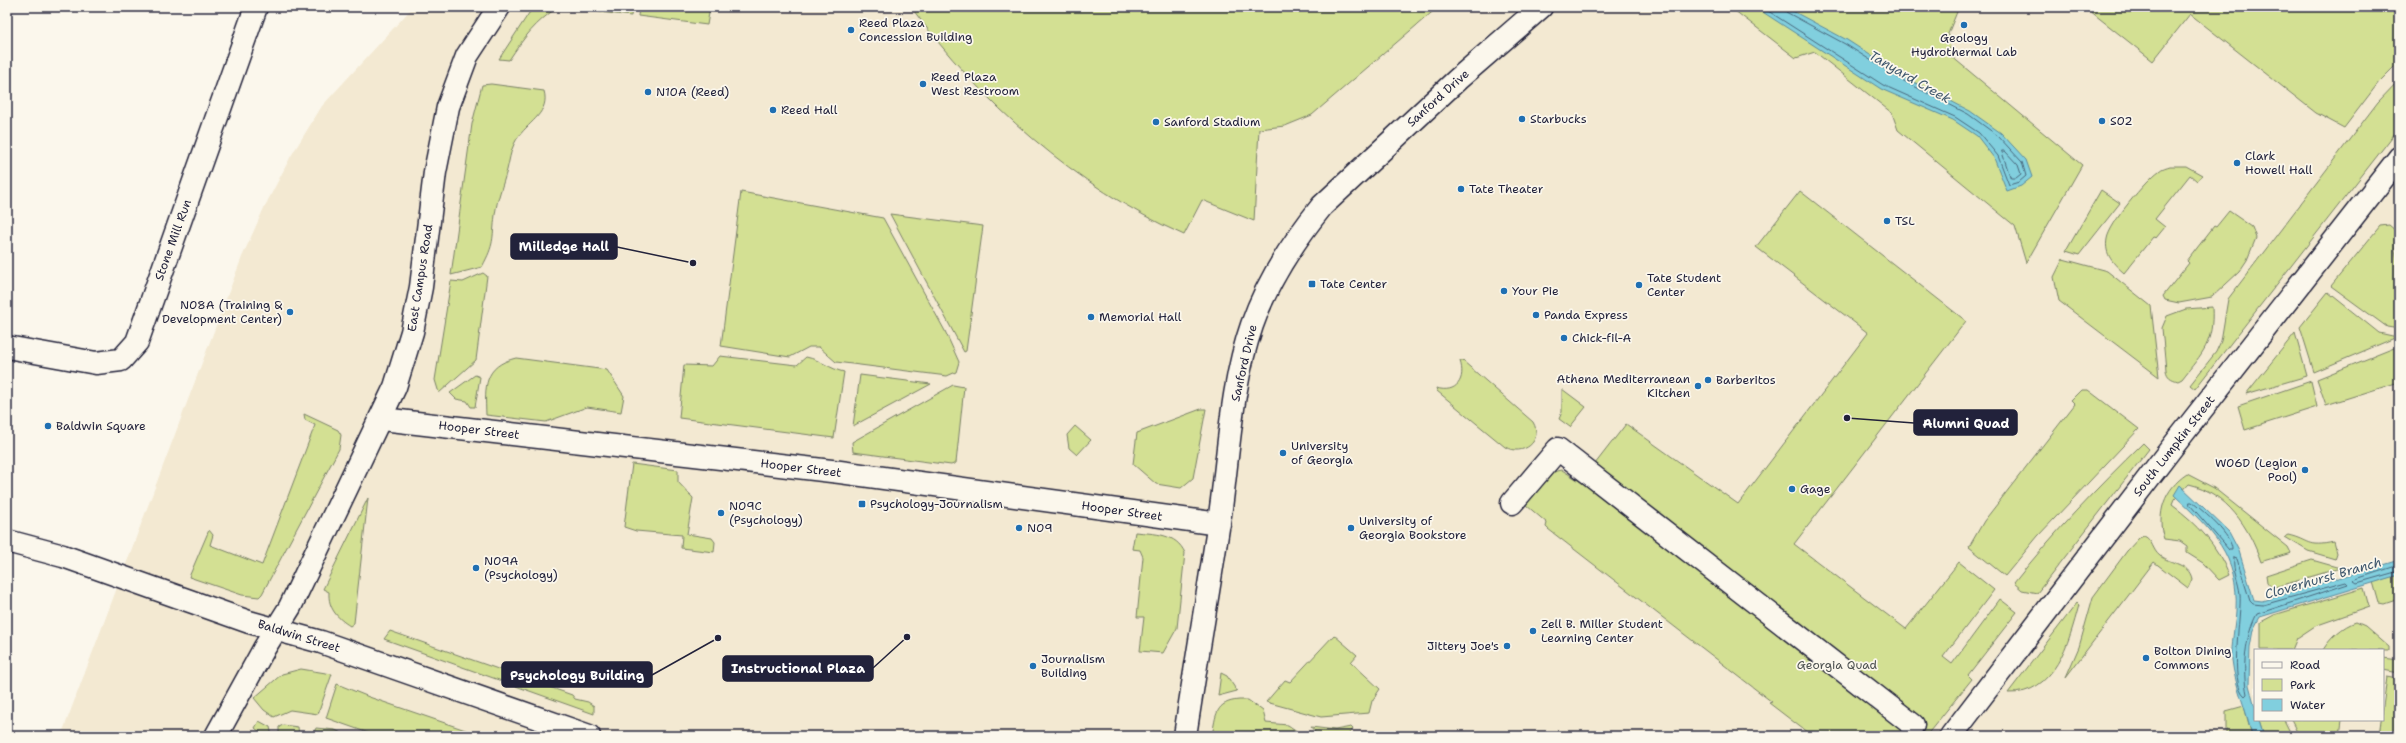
<svg xmlns="http://www.w3.org/2000/svg" width="2406" height="743" font-family="'Shantell Sans',sans-serif">
	<style>
		.built { fill: #f3e9d2; fill-rule: evenodd }
		.green { fill: #d3e093; stroke: #7a8167 }
		.water { fill: #81cfde; stroke: #5b8a9d }
		.lines { fill: none; stroke-linecap: round; stroke-linejoin: round }
		.shore { stroke: #48677c; stroke-width: 1 }
		.minor-casing { stroke: #22223b; stroke-width: 25 }
		.major-casing { stroke: #22223b; stroke-width: 25 }
		.minor { stroke: #fbf7ec; stroke-width: 22 }
		.major { stroke: #fbf7ec; stroke-width: 22 }
		.poi-dot { fill: #1f6fb2; stroke: #fbf7ec; stroke-width: 1.5 }
		.labels { text-anchor: middle; dominant-baseline: central; stroke-width: 3.5; stroke-linejoin: round; paint-order: stroke }
		.poi-label { font-size: 12px; fill: #22223b; stroke: #fbf7ec; text-anchor: start }
		.street-label { font-size: 12px; fill: #22223b; stroke: #fbf7ec }
		.park-label { font-size: 12px; fill: #4e5251; stroke: #fbf7ec }
		.water-label { font-size: 13px; font-style: italic; fill: #3e566c; stroke: #fbf7ec }
		.leader { fill: none; stroke: #22223b; stroke-width: 1.5 }
		.callout-dot { fill: #22223b; stroke: #fbf7ec; stroke-width: 1.5 }
		.callout { fill: #22223b; stroke: #22223b; stroke-width: 1.5 }
		.callout-label { font-size: 13px; text-anchor: middle; font-weight: bold; fill: #fff }
	</style>
	<rect width="100%" height="100%" fill="#fbf7ec"/>
	<filter id="ink" filterUnits="userSpaceOnUse"><feTurbulence type="fractalNoise" baseFrequency=".025" numOctaves="2"/><feDisplacementMap in="SourceGraphic" scale="8" xChannelSelector="R" yChannelSelector="G"/><feConvolveMatrix kernelMatrix="1 2 1 2 8 2 1 2 1" color-interpolation-filters="sRGB"/></filter>
	<g filter="url(#ink)">
		<path class="built" d="M413,7H2399V736H61L242,257L264,208L291,156L322,106ZM2255,650H2383V720H2255Z"/>
		<path class="green" d="M533,7H558C535,23 525,36 509,60L499,59Z
			M562,7H632L631,16Z
			M639,7H710L707,25L638,16Z
			M911,7H1438L1312,115L1285,126L1259,129L1254,221L1202,200L1184,235C1076,187 980,102 911,7Z
			M1730,7H1959L1948,34L1951,56L2082,165L2026,263L2015,226L1898,130L1892,113L1815,52L1796,58Z
			M2085,7H2399V62L2379,82L2344,128L2316,113L2190,14L2153,61Z
			M2399,80V128L2195,389L2190,385L2216,352L2221,341L2228,299L2378,102Z
			M491,84L544,91C550,112 530,121 519,136C511,146 510,158 507,170C503,185 497,199 495,215C492,240 495,243 482,267L451,275L472,124L482,85Z
			M2170,166H2186L2202,175L2197,181L2190,175L2155,219L2165,227L2156,238L2153,237L2124,273C2114,264 2104,255 2107,239C2109,224 2146,180 2159,171C2162,168 2167,167 2170,166Z
			M2101,190L2120,203L2079,255L2066,251Z
			M1800,191L1966,321L1794,544L1906,629L1959,562L1994,590L1943,657L1952,664L2000,599L2017,612L1968,675L1972,679L1926,736H1812L1769,703L1772,702L1548,529L1546,527L1547,523L1526,505L1549,473L1562,470L1581,482L1626,424L1738,504L1868,333L1756,247Z
			M741,192L883,218L945,331L959,362L956,372L947,376L836,362L819,347H809L790,357L721,346Z
			M2229,211L2252,227L2256,238L2247,260L2239,272L2212,297L2179,303L2165,300L2163,296L2189,263L2187,261L2214,226L2216,227Z
			M890,214L983,226L966,351L964,352Z
			M2389,225L2396,231L2397,236L2395,250L2399,270V329L2387,327L2331,286L2380,226Z
			M2063,259L2107,271L2151,306L2159,377L2059,301L2054,277Z
			M483,273L487,276L476,360L439,393L435,380L451,281L463,282Z
			M2328,292L2379,333L2397,337L2314,372L2300,327Z
			M2212,307C2214,343 2203,352 2182,379L2178,381C2171,379 2167,377 2166,370L2162,328L2167,316L2186,309Z
			M2295,333L2307,376L2246,394Z
			M2399,346V382L2326,405L2317,379Z
			M720,356L797,365L806,357C821,360 830,369 844,372L834,438L679,418L684,365L712,366Z
			M516,358L607,370L624,396L621,412L587,407L546,422L486,415C485,387 483,366 516,358Z
			M1460,361H1463L1533,422C1544,441 1523,457 1505,447L1437,391L1436,388C1457,394 1466,379 1460,361Z
			M475,375L480,377L475,407H471L467,401L456,399L450,393Z
			M860,375L931,384L853,426Z
			M2311,381L2317,407L2245,430L2238,406Z
			M953,385L964,387L956,463L951,465L853,452L852,442Z
			M1562,389L1586,407L1570,427L1559,419L1562,412Z
			M2081,390H2088L2139,429L2038,536L2005,576L1969,547L1984,521L2075,404L2071,400Z
			M1201,409H1206L1193,478L1181,488L1156,484L1133,464L1137,433Z
			M304,414L338,430L341,435L339,449L262,594L259,597L242,595L189,577L209,530L213,535L210,545L262,565L315,425L305,420Z
			M1075,426L1091,440L1077,455L1069,448L1067,435Z
			M2143,443L2149,449L2037,593L2022,590L2014,583C2053,533 2097,488 2143,443Z
			M632,464L678,470V482L693,498L687,534L712,538L715,542L714,552L681,548L682,535L636,531L624,527Z
			M2187,474L2214,488L2288,547L2291,553L2261,562C2249,527 2227,493 2189,484L2174,500L2172,505C2198,524 2217,545 2229,575L2219,580L2203,563L2187,553V546L2180,541L2164,539C2156,514 2164,489 2187,474Z
			M368,498L354,623L350,626C337,618 328,608 329,592L323,589Z
			M1135,532C1155,534 1176,533 1185,553L1177,628L1163,653L1140,651L1144,617H1137L1143,557L1140,550L1132,549Z
			M2289,535C2311,540 2307,548 2334,542L2337,553L2335,559L2308,551L2285,537Z
			M2144,536C2153,540 2152,550 2160,556C2171,564 2189,563 2192,579L2188,588L2154,562L2066,677L2079,647L2093,597L2127,551L2139,538Z
			M2312,560L2340,568L2276,587H2271L2267,582L2266,575Z
			M2399,575V599L2384,604L2379,603L2373,582Z
			M2364,588L2369,607L2315,626L2297,638L2292,650H2261V622L2274,615Z
			M2077,603L2079,605C2069,642 2055,695 2008,693Z
			M2356,622L2365,626L2389,647V651L2323,650C2330,638 2343,626 2356,622Z
			M390,631L572,695L575,699L588,702L594,706V714L384,639Z
			M1334,635L1357,655L1351,662L1380,689L1372,701L1369,713L1321,717L1266,702L1285,680L1290,682Z
			M2383,658L2399,660V673L2383,670Z
			M301,669L332,674L318,714L290,710L274,717L264,710L254,698L282,674Z
			M1221,673L1227,676L1237,691L1218,696Z
			M2387,677L2399,679V736H2379Z
			M337,684L369,697L483,736H377L326,718Z
			M1239,700H1248L1263,711L1266,723L1288,725L1304,736H1212C1216,715 1215,702 1239,700Z
			M2244,706L2252,736H2226V711Z
			M2259,720H2284L2292,736H2264Z
			M2291,720H2342L2340,736H2299Z
			M259,721L270,727L272,736H259L261,733L255,728Z
			M283,725L298,727L299,736H279V727Z
			M1311,727L1335,730L1351,727L1353,729L1347,736H1318Z
			M316,728L335,730L348,736H312Z"/>
		<path class="water" d="M1755,7H1785L1847,40L1904,77L1970,111L2001,133L2026,160L2032,177L2021,186L2007,191L1994,158L1977,136L1953,120L1881,89Z
			M2180,485L2229,532L2239,551L2254,600L2262,601L2399,560V575L2260,617L2253,630L2250,647L2249,685L2255,707V720H2259L2264,736H2252C2247,710 2235,687 2232,660C2231,643 2235,627 2236,611C2239,554 2213,532 2174,495Z"/>
		<g class="lines">
			<path class="shore" d="M1762,7L1883,85L1955,117L1979,133L1998,156L2009,185L2019,182L2026,176L2022,162L1998,136L1968,114L1902,80L1845,44L1786,12L1784,7
				M2002,151H2005L2018,165L2021,174L2016,178H2011Z
				M2190,502H2192C2203,511 2233,536 2232,550H2229L2190,505Z
				M2234,558L2237,559L2250,601L2253,604L2263,605L2346,582L2348,584L2257,614C2245,635 2242,671 2247,694L2245,696C2228,683 2242,615 2240,594C2239,583 2232,568 2234,558Z
				M2399,565L2356,579L2354,581L2357,583L2399,571"/>
			<defs>
				<path id="minor" d="M7,347L96,363L121,360L137,342L256,7
					M382,419L840,472L1219,524
					M1512,503L1558,449L1913,725
					M7,541L63,556L249,622L321,642L589,736
					M1185,736C1196,662 1209,589 1220,515C1229,452 1231,385 1252,325C1267,281 1293,242 1322,206L1458,79L1541,7"/>
				<path id="major" d="M216,736L265,647L290,607L395,387L412,332L421,287L435,172L448,107L467,56L499,7
					M1951,736L2170,450L2399,158"/>
			</defs>
			<use href="#minor" class="minor-casing"/>
			<use href="#major" class="major-casing"/>
			<use href="#minor" class="minor"/>
			<use href="#major" class="major"/>
		</g>
	</g>
	<g class="poi-dot">
		<circle cx="1964" cy="25" r="4"/>
		<circle cx="851" cy="30" r="4"/>
		<circle cx="923" cy="84" r="4"/>
		<circle cx="648" cy="92" r="4"/>
		<circle cx="773" cy="110" r="4"/>
		<circle cx="1522" cy="119" r="4"/>
		<circle cx="2102" cy="121" r="4"/>
		<circle cx="1156" cy="122" r="4"/>
		<circle cx="2237" cy="163" r="4"/>
		<circle cx="1461" cy="189" r="4"/>
		<circle cx="1887" cy="221" r="4"/>
		<rect x="1308" y="280" width="8" height="8" rx="2"/>
		<circle cx="1639" cy="285" r="4"/>
		<circle cx="1504" cy="291" r="4"/>
		<circle cx="290" cy="312" r="4"/>
		<circle cx="1536" cy="315" r="4"/>
		<circle cx="1091" cy="317" r="4"/>
		<circle cx="1564" cy="338" r="4"/>
		<circle cx="1708" cy="380" r="4"/>
		<circle cx="1698" cy="386" r="4"/>
		<circle cx="48" cy="426" r="4"/>
		<circle cx="1283" cy="453" r="4"/>
		<circle cx="2305" cy="470" r="4"/>
		<circle cx="1792" cy="489" r="4"/>
		<rect x="858" y="500" width="8" height="8" rx="2"/>
		<circle cx="721" cy="513" r="4"/>
		<circle cx="1019" cy="528" r="4"/>
		<circle cx="1351" cy="528" r="4"/>
		<circle cx="476" cy="568" r="4"/>
		<circle cx="1533" cy="631" r="4"/>
		<circle cx="1507" cy="646" r="4"/>
		<circle cx="2146" cy="658" r="4"/>
		<circle cx="1033" cy="666" r="4"/>
	</g>
	<g class="labels">
		<g class="poi-label">
			<text x="859" y="23">Reed Plaza<tspan x="859" dy="14">Concession Building</tspan></text>
			<text x="1964" y="38" text-anchor="middle">Geology<tspan x="1964" dy="14">Hydrothermal Lab</tspan></text>
			<text x="931" y="77">Reed Plaza<tspan x="931" dy="14">West Restroom</tspan></text>
			<text x="656" y="92">N10A (Reed)</text>
			<text x="781" y="110">Reed Hall</text>
			<text x="1530" y="119">Starbucks</text>
			<text x="2110" y="121">S02</text>
			<text x="1164" y="122">Sanford Stadium</text>
			<text x="2245" y="156">Clark<tspan x="2245" dy="14">Howell Hall</tspan></text>
			<text x="1469" y="189">Tate Theater</text>
			<text x="1895" y="221">TSL</text>
			<text x="1647" y="278">Tate Student<tspan x="1647" dy="14">Center</tspan></text>
			<text x="1320" y="284">Tate Center</text>
			<text x="1512" y="291">Your Pie</text>
			<text x="282" y="305" text-anchor="end">N08A (Training &amp;<tspan x="282" dy="14">Development Center)</tspan></text>
			<text x="1544" y="315">Panda Express</text>
			<text x="1099" y="317">Memorial Hall</text>
			<text x="1572" y="338">Chick-fil-A</text>
			<text x="1690" y="379" text-anchor="end">Athena Mediterranean<tspan x="1690" dy="14">Kitchen</tspan></text>
			<text x="1716" y="380">Barberitos</text>
			<text x="56" y="426">Baldwin Square</text>
			<text x="1291" y="446">University<tspan x="1291" dy="14">of Georgia</tspan></text>
			<text x="2297" y="463" text-anchor="end">W06D (Legion<tspan x="2297" dy="14">Pool)</tspan></text>
			<text x="1800" y="489">Gage</text>
			<text x="870" y="504">Psychology-Journalism</text>
			<text x="729" y="506">N09C<tspan x="729" dy="14">(Psychology)</tspan></text>
			<text x="1359" y="521">University of<tspan x="1359" dy="14">Georgia Bookstore</tspan></text>
			<text x="1027" y="528">N09</text>
			<text x="484" y="561">N09A<tspan x="484" dy="14">(Psychology)</tspan></text>
			<text x="1541" y="624">Zell B. Miller Student<tspan x="1541" dy="14">Learning Center</tspan></text>
			<text x="1499" y="646" text-anchor="end">Jittery Joe's</text>
			<text x="2154" y="651">Bolton Dining<tspan x="2154" dy="14">Commons</tspan></text>
			<text x="1041" y="659">Journalism<tspan x="1041" dy="14">Building</tspan></text>
		</g>
		<g class="street-label">
			<text transform="translate(1438 98) rotate(-42)">Sanford Drive</text>
			<text transform="translate(173 240) rotate(-70)">Stone Mill Run</text>
			<text transform="translate(420 278) rotate(-81)">East Campus Road</text>
			<text transform="translate(1244 363) rotate(-77)">Sanford Drive</text>
			<text transform="translate(479 430) rotate(7)">Hooper Street</text>
			<text transform="translate(2174 446) rotate(-52)">South Lumpkin Street</text>
			<text transform="translate(801 468) rotate(7)">Hooper Street</text>
			<text transform="translate(1122 511) rotate(8)">Hooper Street</text>
			<text transform="translate(299 636) rotate(17)">Baldwin Street</text>
		</g>
		<g class="park-label">
			<text x="1837" y="665">Georgia Quad</text>
		</g>
		<g class="water-label">
			<text transform="translate(1910 77) rotate(30)">Tanyard Creek</text>
			<text transform="translate(2323 578) rotate(-16)">Cloverhurst Branch</text>
		</g>
	</g>
	<path class="leader" d="M693 263L617 247M1847 418L1914 423M907 637L873 668M718 638L652 675"/>
	<g class="callout-dot">
		<circle cx="693" cy="263" r="4"/>
		<circle cx="1847" cy="418" r="4"/>
		<circle cx="907" cy="637" r="4"/>
		<circle cx="718" cy="638" r="4"/>
	</g>
	<g class="callout">
		<rect x="511" y="234" width="106" height="25" rx="4"/>
		<rect x="1914" y="410" width="103" height="25" rx="4"/>
		<rect x="723" y="656" width="150" height="25" rx="4"/>
		<rect x="502" y="662" width="150" height="25" rx="4"/>
	</g>
	<g class="callout-label">
		<text x="564" y="251">Milledge Hall</text>
		<text x="1966" y="428">Alumni Quad</text>
		<text x="798" y="673">Instructional Plaza</text>
		<text x="577" y="680">Psychology Building</text>
	</g>
	<rect width="2406" height="743" fill="none" stroke="#fbf7ec" stroke-width="24"/>
	<rect x="12" y="12" width="2382" height="719" fill="none" stroke="#22223b" stroke-width="1.5" filter="url(#ink)"/>
	<rect x="2254" y="649" width="130" height="72" fill="#fbf7ec" stroke="#a4a2a5"/>
	<rect x="2262" y="662" width="20" height="6" fill="#fbf7ec" stroke="#a4a2a5"/>
	<text x="2290" y="669" font-size="12" fill="#22223b">Road</text>
	<rect x="2262" y="679" width="20" height="12" fill="#d3e093" stroke="#a4a2a5"/>
	<text x="2290" y="689" font-size="12" fill="#22223b">Park</text>
	<rect x="2262" y="699" width="20" height="12" fill="#81cfde" stroke="#a4a2a5"/>
	<text x="2290" y="709" font-size="12" fill="#22223b">Water</text>
</svg>
